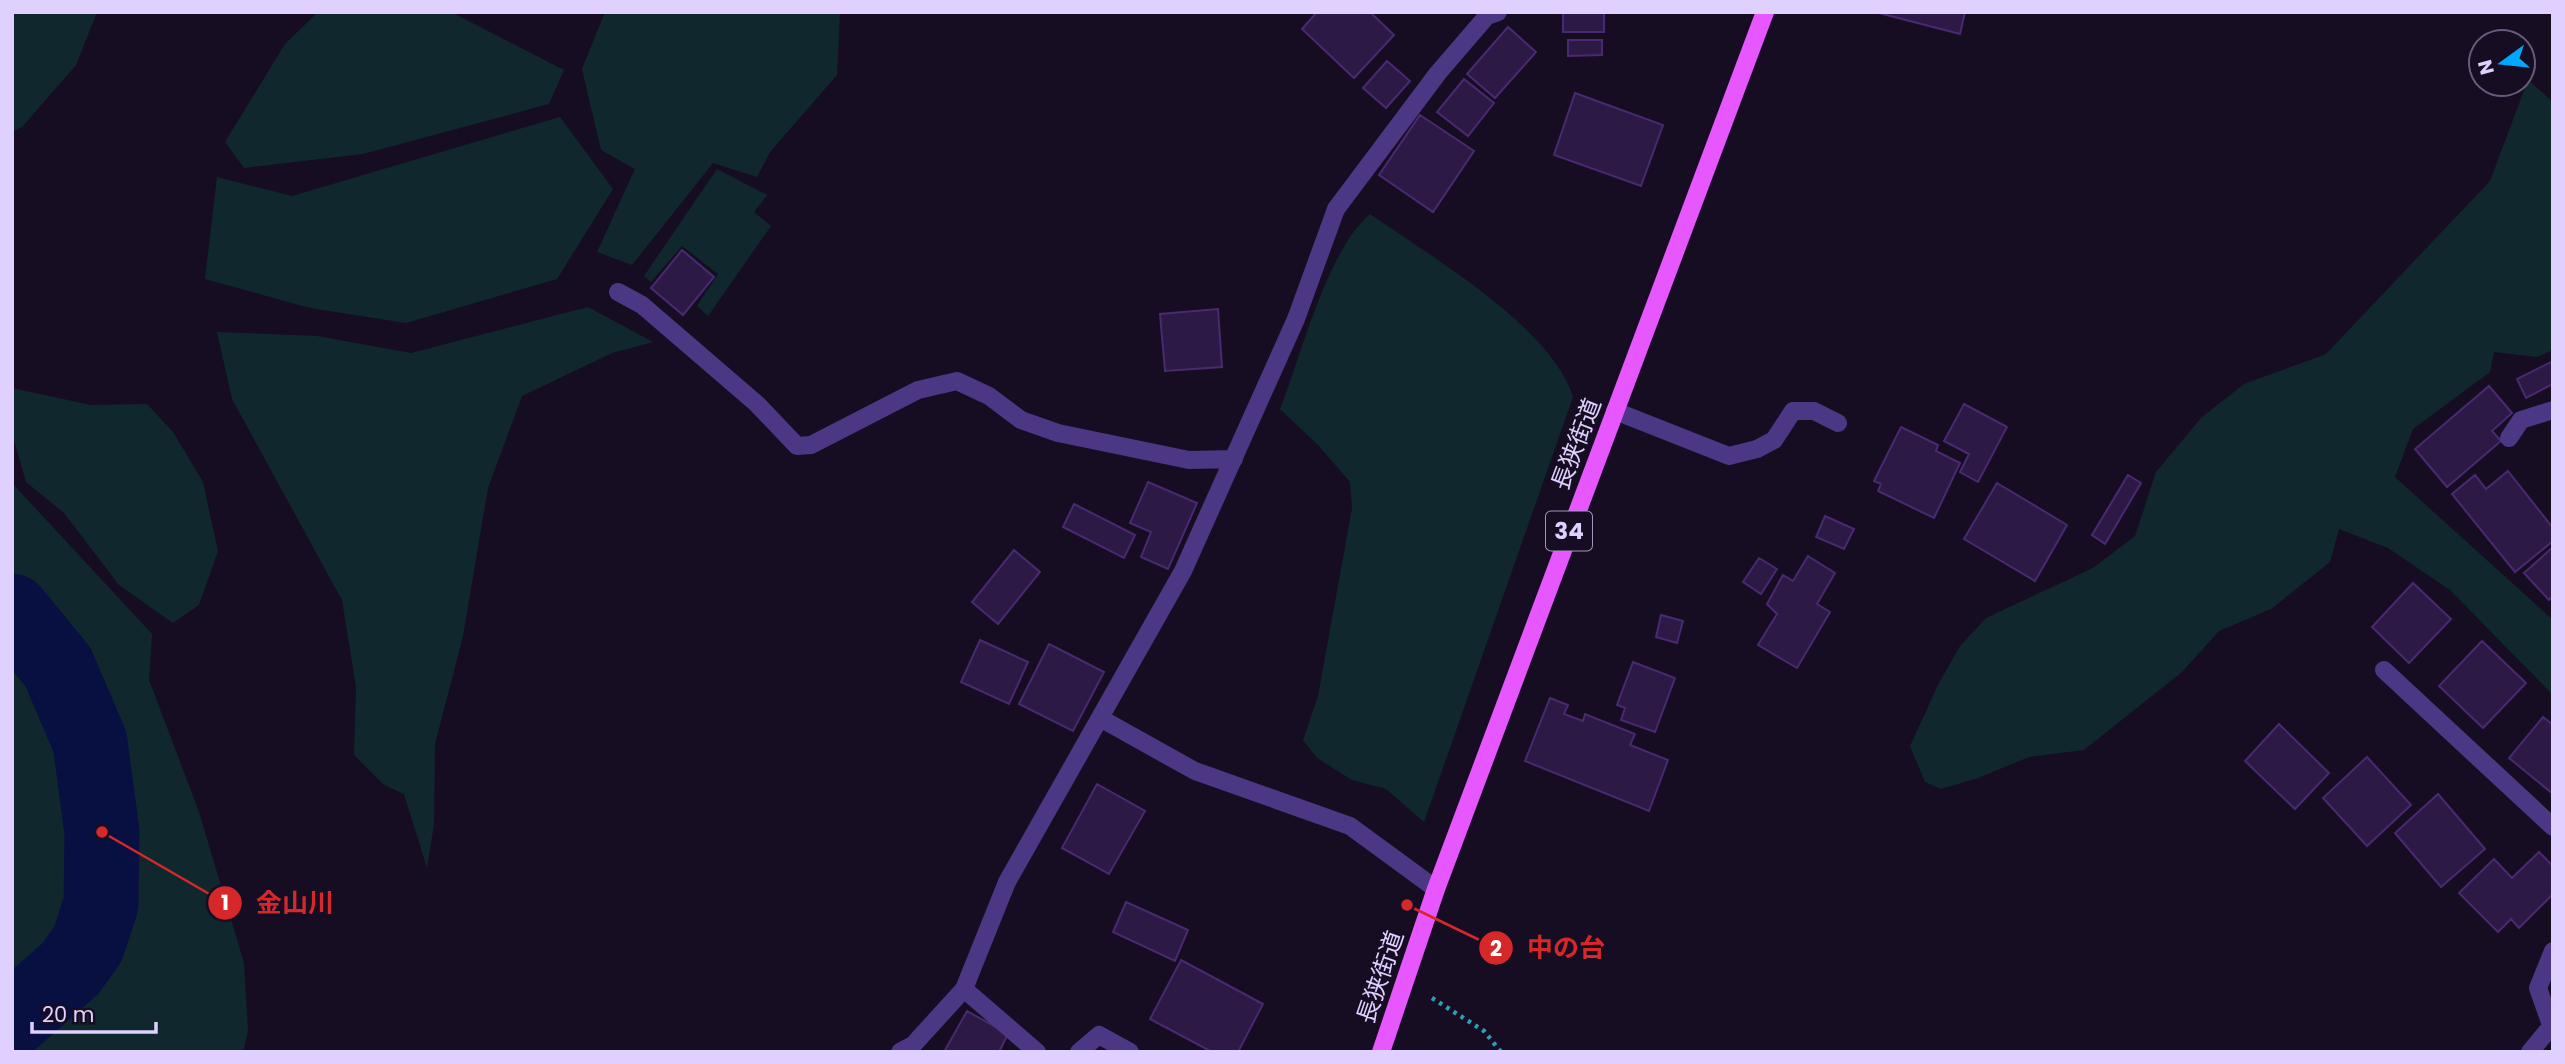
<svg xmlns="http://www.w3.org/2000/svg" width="2565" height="1064" font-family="Poppins,'Noto Sans JP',sans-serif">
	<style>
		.green { fill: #10282d }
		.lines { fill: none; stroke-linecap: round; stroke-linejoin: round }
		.river { stroke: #081041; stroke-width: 75 }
		.building { fill: #2c1945; stroke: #492a71; stroke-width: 2 }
		.path { stroke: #2b9fb8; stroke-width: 4.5; stroke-dasharray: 3.5 5; stroke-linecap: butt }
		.service { stroke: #4c3784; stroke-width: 18 }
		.minor { stroke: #4c3784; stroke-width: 18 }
		.primary { stroke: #e757ff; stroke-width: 18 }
		.labels { text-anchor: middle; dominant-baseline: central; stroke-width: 7; stroke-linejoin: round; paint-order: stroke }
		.shield { fill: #160d23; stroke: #a396bd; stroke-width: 2 }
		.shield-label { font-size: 23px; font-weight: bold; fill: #e0d0ff }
		.street-label { font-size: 24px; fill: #e0d0ff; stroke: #160d23 }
		.leader { fill: none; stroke: #d62828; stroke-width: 2.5 }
		.callout-dot { fill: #d62828; stroke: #160d23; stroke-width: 2.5 }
		.mark-label { font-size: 21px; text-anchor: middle; font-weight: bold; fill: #fff }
		.callout-label { font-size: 26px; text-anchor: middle; font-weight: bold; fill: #d62828; stroke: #160d23; stroke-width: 7; stroke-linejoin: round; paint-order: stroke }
	</style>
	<rect width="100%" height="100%" fill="#160d23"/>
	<path class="green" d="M12,12H97L76,65L22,127L12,132Z
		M318,12H451L564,70L549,104L363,154L244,168L225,142L285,44Z
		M605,12H840L837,75L770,152L757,177L713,163L632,265L597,252L635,169L601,150L582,69Z
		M2528,80L2553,102V350L2537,357L2494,352L2490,372L2413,429L2395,477L2553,620V695L2450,590L2388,548L2339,529L2330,562L2271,609L2219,631L2182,672L2084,750L2029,757L1978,778L1941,789L1925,782L1910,746L1938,685L1960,646L1986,618L2093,568L2135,536L2156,472L2201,418L2244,384L2326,354L2490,181Z
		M560,117L613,189L557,279L406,323L310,308L205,279L217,177L292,196Z
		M717,169L767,195L754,212L771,226L708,316L697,306L718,274L682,246L651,282L644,276Z
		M1370,214C1430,256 1552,327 1573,397L1424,822L1386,789L1352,780L1317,758L1303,740L1318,696L1352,508L1350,482L1318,445L1280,409C1302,354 1326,252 1370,214Z
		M588,307L653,342L612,353L522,396L488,488L463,636L435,744L434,824L427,868L404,794L384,785L354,755L356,687L342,600L232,399L217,332L317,336L411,353Z
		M12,388L91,405L147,404L173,432L203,482L218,551L199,605L173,623L119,585L64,513L26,482L12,433Z
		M12,483L152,634L149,680L199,812L244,963L248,1031L243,1052H12Z"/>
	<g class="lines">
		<path class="river" d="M12,611L58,667L90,742L102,832L101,904L88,944L70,969L12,1020"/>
	</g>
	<path class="building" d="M1317,12H1370L1394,35L1354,78L1302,29Z
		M1563,12L1604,13V32H1563Z
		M1875,12H1965L1960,34Z
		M1508,27L1536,52L1495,98L1467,74Z
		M1568,40H1602V55L1568,56Z
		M1387,61L1410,81L1386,108L1363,88Z
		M1464,79L1494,103L1468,136L1437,112Z
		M1575,93L1663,125L1641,186L1554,155Z
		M1420,115L1474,151L1433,212L1379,175Z
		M682,250L714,277L683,315L651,288Z
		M1218,309L1222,367L1165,371L1160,314Z
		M2553,361V384L2526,398L2517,379Z
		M2489,386L2512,413L2492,431L2501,441L2447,487L2415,449Z
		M1964,404L2007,427L1978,482L1960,472L1969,454L1944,441Z
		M1901,427L1938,445L1936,451L1960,463L1934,518L1878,491L1881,484L1874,481Z
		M2508,471L2553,528V541L2515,572L2452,494L2475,475L2486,489Z
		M2128,475L2141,483L2105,544L2092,535Z
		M1148,482L1197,503L1168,569L1141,557L1151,532L1130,523Z
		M1997,483L2067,525L2035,581L1964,539Z
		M1074,504L1135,535L1124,558L1063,527Z
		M1825,516L1854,529L1844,549L1816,537Z
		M2553,547V596L2549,600L2524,573Z
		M1014,550L1040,572L998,624L972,602Z
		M1808,556L1835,573L1817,604L1830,612L1797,668L1758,645L1777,614L1767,604L1783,575L1793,581Z
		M1759,558L1777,569L1761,594L1743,582Z
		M2413,583L2451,619L2409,663L2372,627Z
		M1661,615L1683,621L1677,643L1656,637Z
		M980,640L1028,662L1009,704L961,682Z
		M2482,641L2526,683L2483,728L2439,686Z
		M1049,644L1104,672L1073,731L1019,704Z
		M1633,662L1675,678L1655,732L1621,720L1625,708L1617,705Z
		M1550,698L1568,705L1564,714L1583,721L1585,714L1635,734L1630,745L1668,760L1649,811L1525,761Z
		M2543,717L2553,725V794L2509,758Z
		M2279,724L2329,773L2295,809L2245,761Z
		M2367,757L2411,805L2367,846L2323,798Z
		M1097,784L1145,811L1109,874L1062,848Z
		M2438,794L2485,849L2441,887L2395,833Z
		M2539,852L2553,866V894L2519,928L2511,919L2498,932L2459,893L2494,859L2512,878Z
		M1126,902L1188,930L1175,961L1113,932Z
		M1181,960L1263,1004L1238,1052H1212L1150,1019Z
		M967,1011L1008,1034L999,1052H944Z"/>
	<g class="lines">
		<path class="path" d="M1432,998L1484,1031L1501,1052"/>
		<path class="service" d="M1615,411L1729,456L1757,449L1774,440L1793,411H1814L1838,423"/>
		<path class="minor" d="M618,292L642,305L757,404L797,446L811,445L918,390L957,381L989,396L1021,420L1058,433L1189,460L1234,459
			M2509,438L2521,420L2553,410
			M2384,670L2553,827
			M1100,718L1195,771L1350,826L1436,889
			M964,989L1037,1052
			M2551,1025L2538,988L2553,951
			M900,1052L913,1045L964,989L1007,882L1183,571L1296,319L1336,209L1438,73L1487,16L1498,12
			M1079,1052L1099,1035L1130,1052
			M2530,1052L2553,1024"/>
		<path class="primary" d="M1381,1052L1436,889L1765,12"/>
	</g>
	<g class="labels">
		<rect class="shield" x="1546" y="511.5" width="46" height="39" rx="5"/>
		<g class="shield-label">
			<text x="1569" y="531">34</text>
		</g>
		<g class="street-label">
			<text transform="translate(1576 444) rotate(-69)">長狭街道</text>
			<text transform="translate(1380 977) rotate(-71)">長狭街道</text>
		</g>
	</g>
	<path class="leader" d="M102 832L225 903M1407 905L1496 948"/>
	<g class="callout-dot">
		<circle cx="102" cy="832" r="7"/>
		<circle cx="1407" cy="905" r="7"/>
		<circle cx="225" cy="903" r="18"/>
		<circle cx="1496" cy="948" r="18"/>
	</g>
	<g class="mark-label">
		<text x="225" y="910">1</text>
		<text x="1496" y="956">2</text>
	</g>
	<g class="callout-label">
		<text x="295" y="912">金山川</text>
		<text x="1566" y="957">中の台</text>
	</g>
	<rect width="2565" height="1064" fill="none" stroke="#e0d0ff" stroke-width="28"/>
	<g transform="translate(2502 63) rotate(255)"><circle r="33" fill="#160d23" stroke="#675b7b" stroke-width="2"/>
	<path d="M0-5L12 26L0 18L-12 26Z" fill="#00a7fb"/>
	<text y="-10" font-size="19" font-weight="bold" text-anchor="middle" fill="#e0d0ff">N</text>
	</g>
	<path d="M32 1022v10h124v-10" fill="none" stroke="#e0d0ff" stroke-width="3.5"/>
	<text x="42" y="1022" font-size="21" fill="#e0d0ff" stroke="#160d23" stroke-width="5" paint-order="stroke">20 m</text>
</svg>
